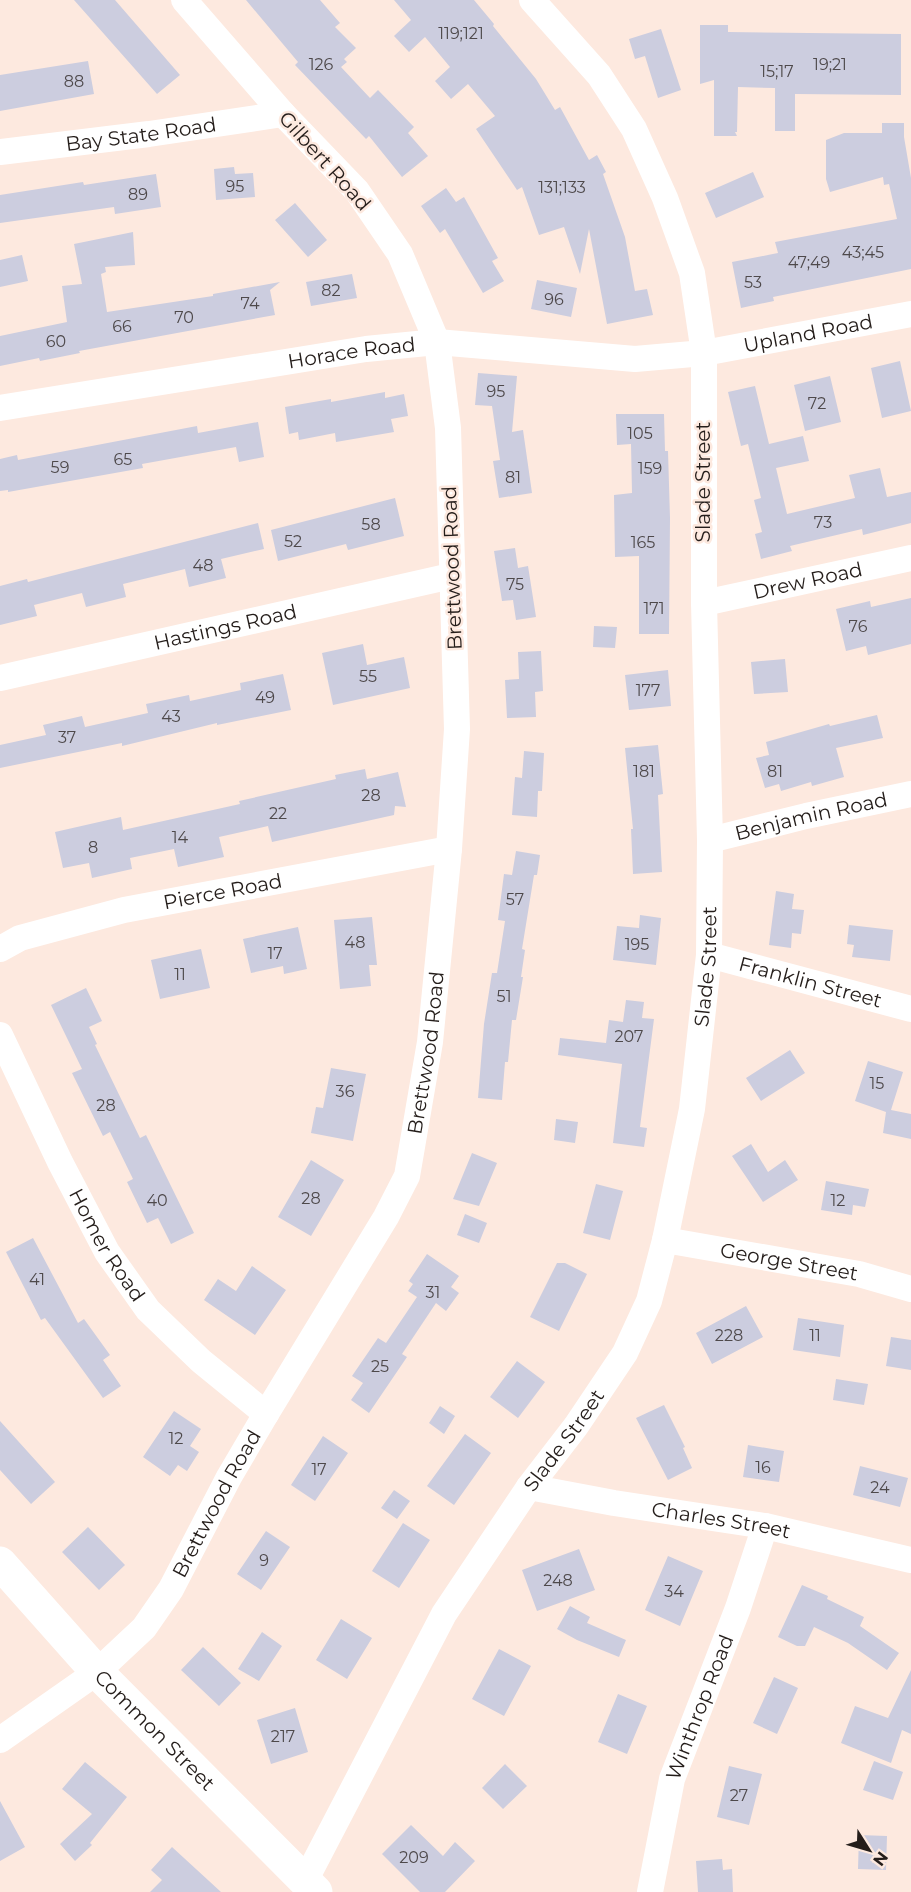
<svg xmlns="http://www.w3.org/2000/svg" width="911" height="1892" font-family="Montserrat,sans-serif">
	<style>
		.building { fill: #cccddf }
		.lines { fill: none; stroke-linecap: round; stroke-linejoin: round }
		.minor { stroke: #fff; stroke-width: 26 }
		.secondary { stroke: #fff; stroke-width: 33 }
		.labels { text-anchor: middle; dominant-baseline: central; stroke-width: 5; stroke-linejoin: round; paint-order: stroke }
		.number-label { font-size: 16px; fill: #4e494b }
		.street-label { font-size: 20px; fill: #241d1a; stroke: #fde9df }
	</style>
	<rect width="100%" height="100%" fill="#fde9df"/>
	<path class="building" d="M74,0H115L180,75L157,94Z
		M246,0H320L340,23L335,27L356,48L344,59L347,62L341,67L370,98L378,90L414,127L408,133L428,156L402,177L369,136L366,139L295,65L298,62Z
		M394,0H474L494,24L493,26L536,79L555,110L560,107L589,160L597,155L606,172L603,174L625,237L635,291L647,289L653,315L607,324L589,229L580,274L564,227L539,235L522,187L517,190L476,129L495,116L468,84L451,99L435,81L450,67L425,37L409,52L394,36L411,20Z
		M700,25H728V32L901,34V95L795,94V131H775V88L738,87L737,132H735L737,136H714V80L700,84Z
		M661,29L681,90L658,98L645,56L635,59L629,39Z
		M88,61L94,94L0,111V75Z
		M882,123H904V137L911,178V269L773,297L774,301L741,308L732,262L778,253L775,242L897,219L889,184L884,185L883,177L830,192L826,179V140L844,133H882Z
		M234,167L235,174L253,173L255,197L216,200L214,169Z
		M753,172L764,197L716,218L705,193Z
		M156,174L161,207L115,214L114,207L0,223V195L83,182L84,185Z
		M446,188L456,202L464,197L498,258L492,261L504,281L483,293L445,229L440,233L421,206Z
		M295,203L327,240L308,257L275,220Z
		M133,232L135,265L105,267L106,272L101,274L107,312L213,296V294L280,282L270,290L275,315L79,351L80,353L40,361L39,358L0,366V336L67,322L62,286L82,284L74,244Z
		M22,255L28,281L0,287V260Z
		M352,274L357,298L311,306L306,282Z
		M537,280L577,288L571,317L531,309Z
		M900,361L911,411L882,418L871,368Z
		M478,373L517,376L512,432L523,430L532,493L499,498L493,461L500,460L492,406L475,405Z
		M830,376L841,422L805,431L794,385Z
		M755,386L769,444L803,436L809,461L776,468L787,514L855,498L849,475L880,468L887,497L911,492V523L863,535L862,529L790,546L792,551L761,559L755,534L762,532L754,500L761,498L748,444L741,446L728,392Z
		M385,392V398L404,394L408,416L391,419L394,432L336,442L335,433L299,440L298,432L289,434L285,407L331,399V402Z
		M616,414H664L665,451H668L670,518L669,634H639V556L615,557L614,495L632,493L631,444L617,445Z
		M258,422L264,457L239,462L236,447L142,464L143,468L8,492V490L0,491V459L17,455L18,460L197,426L198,433Z
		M395,498L404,536L348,550L346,544L278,561L271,530Z
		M258,523L264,549L221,559L226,578L189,587L185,569L123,584L126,597L86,607L82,593L34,605L37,616L0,625V586L27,579L28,582Z
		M515,548L518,568L528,566L536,617L516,620L513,600L502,601L494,551Z
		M911,598V644L868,655L866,646L846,651L836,609L870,601L871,607Z
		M594,626L617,627L615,648L593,647Z
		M363,644L367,665L404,657L410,688L333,705L322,653Z
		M541,651L543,691L535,692L536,717L507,718L505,680L519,679L518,652Z
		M785,659L788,692L754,694L751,662Z
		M668,670L671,706L629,710L625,675Z
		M283,674L291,710L217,725V723L122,746V743L0,768V745L46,735L43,725L82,716L85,727L148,713L146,704L189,695L190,701L241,690L240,683Z
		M877,715L883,738L836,748L844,777L812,786L811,782L781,791L779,784L765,788L756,758L769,755L766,742L829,724L830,726Z
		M658,745L663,794L658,795L662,872L633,874L631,829H633L625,748Z
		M524,751L544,753L542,791H538L537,817L512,815L515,777L522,778Z
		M365,769L367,779L398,772L406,807L395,806L394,815L272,842L268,826L219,837L224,857L178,867L174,849L130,858L132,869L92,878L89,863L63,868L55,832L121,817L123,830L240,804L239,801L336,779L335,775Z
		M516,851L540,855L537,875H534L522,949L525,950L521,977H523L516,1020H512L508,1062H505L502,1100L478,1098L484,1024L492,973H497L505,921L498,920L504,874L512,875Z
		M776,891L794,894L792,909L804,910L801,934L792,933L791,948L769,945Z
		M640,915L661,918L656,965L613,960L617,926L639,928Z
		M372,917L377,965H369L371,986L340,989L334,920Z
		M849,925L893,930L890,961L852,957L854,945L847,944Z
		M298,927L307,969L284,974L283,966L251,973L243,939Z
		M201,949L210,988L160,999L151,960Z
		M86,988L102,1021L89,1027L97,1044L95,1045L140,1138L146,1135L194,1233L171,1244L158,1218L147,1223L127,1182L133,1179L110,1132L103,1136L72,1073L82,1069L51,1005Z
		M626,1000L644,1002L642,1018L654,1019L640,1127L647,1128L644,1147L613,1143L622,1064L558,1055L560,1038L606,1043L609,1020L623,1022Z
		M790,1050L805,1073L761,1101L746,1078Z
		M868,1061L903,1072L891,1110L911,1114V1139L883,1133L886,1112L855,1101Z
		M331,1068L366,1074L353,1141L311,1133L316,1107L323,1108Z
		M556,1119L578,1122L575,1143L554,1140Z
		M751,1144L768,1172L785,1160L798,1180L763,1202L732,1156Z
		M472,1153L497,1163L479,1206L453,1199Z
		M311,1160L344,1180L311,1236L278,1217Z
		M826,1181L869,1189L865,1207L853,1205L852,1215L821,1210Z
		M596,1184L623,1191L610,1240L583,1233Z
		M465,1214L487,1223L479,1243L457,1235Z
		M33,1238L78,1323L84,1319L110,1355L103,1360L121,1386L103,1398L45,1318L41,1320L6,1252Z
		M427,1254L459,1276L451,1287L459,1293L446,1311L436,1303L402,1354L407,1357L369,1413L351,1400L363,1383L352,1376L378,1338L386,1343L417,1297L408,1291L413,1284L409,1281Z
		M557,1263H565L587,1274L559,1331L530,1317Z
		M252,1266L286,1290L255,1335L204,1300L218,1279L236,1291Z
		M746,1306L763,1337L712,1364L696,1333Z
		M798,1318L844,1325L840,1357L793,1350Z
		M891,1337L911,1340V1370L886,1366Z
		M517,1361L545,1382L518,1418L490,1397Z
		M836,1379L868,1384L864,1405L833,1400Z
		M664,1405L685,1447L683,1448L692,1468L668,1480L636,1418Z
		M440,1406L455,1416L444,1434L429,1423Z
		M174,1411L201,1429L190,1446L199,1452L187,1471L178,1465L170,1476L143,1457Z
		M0,1421L55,1482L31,1504L0,1470Z
		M465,1434L491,1453L454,1505L427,1486Z
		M323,1436L348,1453L315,1501L291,1485Z
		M748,1445L784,1451L779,1482L743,1477Z
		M860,1466L908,1478L900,1507L853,1495Z
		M394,1490L410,1501L397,1519L381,1508Z
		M403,1523L430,1540L399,1588L372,1571Z
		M88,1527L125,1565L99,1590L62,1552Z
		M266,1531L290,1547L261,1590L237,1574Z
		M579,1549L595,1590L537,1611L522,1570Z
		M668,1556L703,1571L680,1626L645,1610Z
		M802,1585L828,1596L827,1599L864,1617L860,1626L899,1653L887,1670L848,1643L814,1627L805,1646H797L778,1637Z
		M570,1606L590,1617L587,1623L626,1640L619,1657L577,1640L557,1629Z
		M341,1619L372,1638L347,1679L316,1660Z
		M262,1632L282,1646L259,1681L238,1669Z
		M203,1647L241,1683L219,1706L181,1670Z
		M499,1649L531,1666L504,1716L472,1699Z
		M911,1670V1734L902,1730L891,1763L841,1743L855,1706L888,1718Z
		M774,1677L798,1688L777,1734L753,1723Z
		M618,1694L647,1706L627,1754L598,1742Z
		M295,1708L308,1752L271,1764L257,1720Z
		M874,1761L903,1772L893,1800L863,1790Z
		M85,1762L127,1797L90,1843L92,1845L75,1861L60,1844L92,1814L62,1789Z
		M505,1764L527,1786L503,1809L482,1788Z
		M729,1766L762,1774L749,1825L717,1817Z
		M0,1801L25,1847L0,1861Z
		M411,1825L443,1856L455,1842L475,1861L445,1892H420L382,1854Z
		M859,1835L887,1836L886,1870L858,1869Z
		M172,1847L221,1892H150L162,1880L151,1870Z
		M722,1859L723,1870L732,1869L733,1892H698L696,1861Z"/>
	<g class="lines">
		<g class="minor">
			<path id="s1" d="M0,152L149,134L283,114"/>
			<path id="s2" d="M0,408L366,349L437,342L635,359L704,353L911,314"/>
			<path id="s3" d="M704,603L911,558"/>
			<path id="s4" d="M0,678L451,576"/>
			<path id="s5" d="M710,840L806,816L911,794"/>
			<path id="s6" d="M0,949L20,938L124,910L449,849"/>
			<path id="s7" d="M709,955L911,1009"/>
			<path id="s8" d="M0,1035L60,1162L107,1252L148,1310L201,1361L266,1414"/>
			<path id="s9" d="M665,1240L859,1274L911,1289"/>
			<path id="s10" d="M529,1487L614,1503L765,1526L911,1560"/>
			<path id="s11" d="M0,1740L97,1672L144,1628L171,1589L229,1477L266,1414L386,1217L407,1176L430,1042L449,849L457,729L448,428L437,342L400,254L357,191L283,114L184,0"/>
			<path id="s12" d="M305,1881L444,1614L529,1487L576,1426L625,1353L649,1301L665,1240L692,1109L709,955L710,840L704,603V353L692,273L665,198L634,129L599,75L532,0"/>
			<path id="s13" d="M650,1892L672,1779L738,1608L765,1526"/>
		</g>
		<path class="secondary" id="s14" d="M0,1563L97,1672L316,1892"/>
	</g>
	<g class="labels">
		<g class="number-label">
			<text x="461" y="33">119;121</text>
			<text x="321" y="64">126</text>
			<text x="830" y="64">19;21</text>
			<text x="777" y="71">15;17</text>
			<text x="74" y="81">88</text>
			<text x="235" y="186">95</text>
			<text x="562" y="187">131;133</text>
			<text x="138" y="194">89</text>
			<text x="863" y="252">43;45</text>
			<text x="809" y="262">47;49</text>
			<text x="753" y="282">53</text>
			<text x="331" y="290">82</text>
			<text x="554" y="299">96</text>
			<text x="250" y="303">74</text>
			<text x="184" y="317">70</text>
			<text x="122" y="326">66</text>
			<text x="56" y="341">60</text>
			<text x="496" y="391">95</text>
			<text x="817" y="403">72</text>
			<text x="640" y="433">105</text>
			<text x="123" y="459">65</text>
			<text x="60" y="467">59</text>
			<text x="650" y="468">159</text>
			<text x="513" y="477">81</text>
			<text x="823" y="522">73</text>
			<text x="371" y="524">58</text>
			<text x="293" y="541">52</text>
			<text x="643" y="542">165</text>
			<text x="203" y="565">48</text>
			<text x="515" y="584">75</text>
			<text x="654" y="608">171</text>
			<text x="858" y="626">76</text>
			<text x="368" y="676">55</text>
			<text x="648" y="690">177</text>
			<text x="265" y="697">49</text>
			<text x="171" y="716">43</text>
			<text x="67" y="737">37</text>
			<text x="644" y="771">181</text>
			<text x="775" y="771">81</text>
			<text x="371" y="795">28</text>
			<text x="278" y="813">22</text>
			<text x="180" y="837">14</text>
			<text x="93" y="847">8</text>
			<text x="515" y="899">57</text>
			<text x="355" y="942">48</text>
			<text x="637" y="944">195</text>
			<text x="275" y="953">17</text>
			<text x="180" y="974">11</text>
			<text x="504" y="996">51</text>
			<text x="629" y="1036">207</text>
			<text x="877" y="1083">15</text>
			<text x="345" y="1091">36</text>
			<text x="106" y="1105">28</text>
			<text x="311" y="1198">28</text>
			<text x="157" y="1200">40</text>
			<text x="838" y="1200">12</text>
			<text x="37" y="1279">41</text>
			<text x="433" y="1292">31</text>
			<text x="729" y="1335">228</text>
			<text x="815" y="1335">11</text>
			<text x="380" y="1366">25</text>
			<text x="176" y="1438">12</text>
			<text x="763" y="1467">16</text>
			<text x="319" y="1469">17</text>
			<text x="880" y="1487">24</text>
			<text x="264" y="1560">9</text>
			<text x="558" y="1580">248</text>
			<text x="674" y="1591">34</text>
			<text x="283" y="1736">217</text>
			<text x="739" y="1795">27</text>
			<text x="414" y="1857">209</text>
		</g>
		<g class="street-label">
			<text stroke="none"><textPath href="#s1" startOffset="142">Bay State Road</textPath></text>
			<text transform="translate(325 161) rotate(48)">Gilbert Road</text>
			<text stroke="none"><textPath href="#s2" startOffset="816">Upland Road</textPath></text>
			<text stroke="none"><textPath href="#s2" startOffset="356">Horace Road</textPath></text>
			<text transform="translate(703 482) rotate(-90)">Slade Street</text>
			<text transform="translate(452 568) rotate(-92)">Brettwood Road</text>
			<text stroke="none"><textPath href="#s3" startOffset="106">Drew Road</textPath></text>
			<text stroke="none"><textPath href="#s4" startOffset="231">Hastings Road</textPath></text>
			<text stroke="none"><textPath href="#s5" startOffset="104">Benjamin Road</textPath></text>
			<text stroke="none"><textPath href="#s6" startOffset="231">Pierce Road</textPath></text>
			<text stroke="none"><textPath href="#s12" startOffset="1016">Slade Street</textPath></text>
			<text stroke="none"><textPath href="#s7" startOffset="105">Franklin Street</textPath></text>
			<text stroke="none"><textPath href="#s11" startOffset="831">Brettwood Road</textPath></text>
			<text stroke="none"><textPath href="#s8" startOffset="236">Homer Road</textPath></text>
			<text stroke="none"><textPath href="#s9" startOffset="126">George Street</textPath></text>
			<text stroke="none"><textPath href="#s12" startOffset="512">Slade Street</textPath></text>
			<text stroke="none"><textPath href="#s11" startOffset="327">Brettwood Road</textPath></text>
			<text stroke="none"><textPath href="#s10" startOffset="195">Charles Street</textPath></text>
			<text stroke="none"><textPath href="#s13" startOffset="192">Winthrop Road</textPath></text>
			<text stroke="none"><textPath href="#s14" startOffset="228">Common Street</textPath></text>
		</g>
	</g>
	<g transform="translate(869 1850) rotate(127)" stroke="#fde9df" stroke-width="4.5" paint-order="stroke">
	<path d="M0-4.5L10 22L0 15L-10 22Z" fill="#241d1a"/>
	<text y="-9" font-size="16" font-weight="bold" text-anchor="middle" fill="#241d1a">N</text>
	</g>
</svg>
